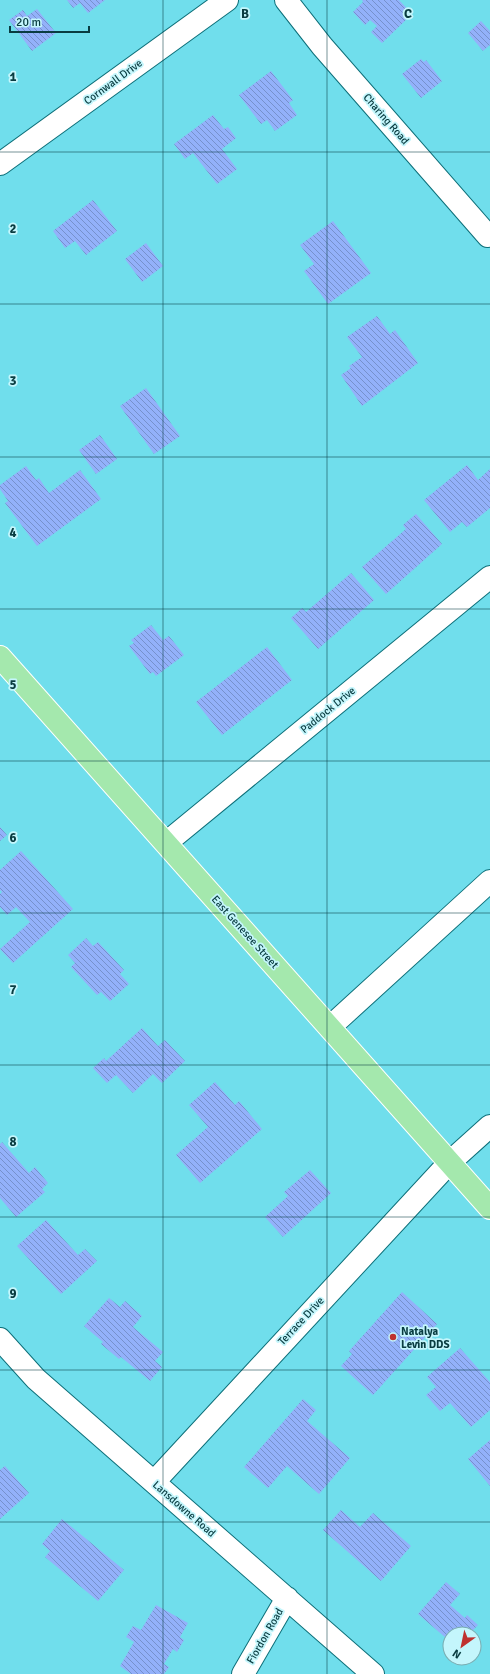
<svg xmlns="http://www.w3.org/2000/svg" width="490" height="1674" font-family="Signika,sans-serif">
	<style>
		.building { fill: url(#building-back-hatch) }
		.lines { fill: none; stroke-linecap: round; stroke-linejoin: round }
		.minor-casing { stroke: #0d6f79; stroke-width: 24 }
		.major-casing { stroke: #fff; stroke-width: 24 }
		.minor { stroke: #fff; stroke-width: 22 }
		.major { stroke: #a4e8ad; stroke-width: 22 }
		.grid { fill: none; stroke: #093c41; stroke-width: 1; stroke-opacity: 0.55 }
		.poi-dot { fill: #bf312f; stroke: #c4f6fc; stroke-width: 1.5 }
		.labels { text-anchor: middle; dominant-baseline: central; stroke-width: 3.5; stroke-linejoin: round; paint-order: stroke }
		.street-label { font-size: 11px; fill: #093c41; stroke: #c4f6fc }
		.poi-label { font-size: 11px; font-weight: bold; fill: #093c41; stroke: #c4f6fc; text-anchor: start }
		.grid-label { font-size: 13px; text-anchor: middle; font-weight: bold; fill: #093c41; stroke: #c4f6fc; stroke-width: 3.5; stroke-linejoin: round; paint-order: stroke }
	</style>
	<defs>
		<pattern id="building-back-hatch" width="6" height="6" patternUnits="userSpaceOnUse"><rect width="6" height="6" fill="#93b1fa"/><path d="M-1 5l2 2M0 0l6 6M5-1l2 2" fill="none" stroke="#7691cc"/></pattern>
	</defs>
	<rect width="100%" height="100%" fill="#70deec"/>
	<path class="building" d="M67,0H105L88,13L80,3L73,8Z
		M362,0H399L412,14L382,43L371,32L377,26L370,20L365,25L353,12L363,2Z
		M37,9L56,33L32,51L9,20L23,10L27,16Z
		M481,21L490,31V45L483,51L468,33Z
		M421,59L424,62L426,60L442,81L421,98L402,74Z
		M271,71L293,100L289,103L297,115L275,131L267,120L261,124L239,95Z
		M213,115L224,129L228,127L236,138L222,149L237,169L217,184L193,153L185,159L174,144Z
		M93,200L117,231L86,255L75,241L65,248L53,231Z
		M333,221L371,273L328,304L304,271L314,264L300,245Z
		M146,243L163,266L142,282L125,259Z
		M377,316L390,334L395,330L418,363L362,406L341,375L351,368L349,366L362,357L347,337Z
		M146,388L180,436L154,454L120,406Z
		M100,435L117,459L96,474L79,450Z
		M467,465L478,480L490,469V508L467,527L462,522L450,532L424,500Z
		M26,466L36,480L39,478L49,493L80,470L101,499L37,546L5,503L8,501L0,489V485Z
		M416,514L442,544L386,594L362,567L406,529L403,525Z
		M351,573L374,600L318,649L291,618L302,608L306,612Z
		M151,625L163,640L169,636L184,655L156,676L153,672L150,674L129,646L134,643L131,640Z
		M267,647L292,680L222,735L196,702Z
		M0,827L7,835L0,841Z
		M21,851L73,909L13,963L0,949L30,922L16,907L7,915L0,907V894L2,892L0,890V870Z
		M86,938L93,946L98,942L124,970L120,974L129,984L110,1001L101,992L97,995L71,967L75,963L68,955Z
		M142,1028L158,1046L165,1040L185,1061L162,1083L153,1074L133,1093L116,1075L107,1083L93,1068L104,1058L106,1061Z
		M215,1082L235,1105L239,1101L262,1129L200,1183L176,1155L208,1127L189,1105Z
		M2,1142L29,1173L35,1167L48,1183L42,1189L45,1192L16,1217L0,1198V1144Z
		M310,1170L331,1193L283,1237L265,1217L288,1196L284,1192Z
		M46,1220L78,1255L85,1249L97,1261L61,1294L17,1246Z
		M402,1292L437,1324L373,1395L341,1366L352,1354L349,1351Z
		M109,1298L120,1307L125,1301L142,1316L133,1327L163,1352L155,1361L162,1367L150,1381L121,1357L119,1359L101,1344L103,1342L84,1326Z
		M460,1348L490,1382V1410L471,1427L450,1403L440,1411L426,1395L436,1387L427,1377Z
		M303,1399L316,1410L307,1421L350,1458L319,1494L287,1466L268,1488L244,1467Z
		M490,1440V1486L468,1459Z
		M5,1466L29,1493L0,1519V1470Z
		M341,1510L360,1527L373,1513L411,1546L381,1581L323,1530Z
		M62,1519L124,1570L98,1601L45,1557L50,1551L42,1544Z
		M446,1582L460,1594L450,1605L465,1618L467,1615L478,1625L469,1634L450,1633L446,1638L418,1614Z
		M156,1605L188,1623L180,1637L184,1640L177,1652L173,1649L164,1664L169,1667L164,1674H131L120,1666L134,1642L126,1637L133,1626L141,1630Z"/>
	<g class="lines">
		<defs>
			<path id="minor" d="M286,0L322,46L488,236
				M0,164L227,0
				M166,843L490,577
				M330,1027L490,881
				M0,1339L36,1379L373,1674
				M154,1482L450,1162L490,1126
				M243,1674L287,1598"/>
			<path id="major" d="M0,657L490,1208"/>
		</defs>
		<use href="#minor" class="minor-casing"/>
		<use href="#major" class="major-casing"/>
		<use href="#minor" class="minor"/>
		<use href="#major" class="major"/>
	</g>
	<path class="grid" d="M163,0V1674M327,0V1674M0,152H490M0,304H490M0,457H490M0,609H490M0,761H490M0,913H490M0,1065H490M0,1217H490M0,1370H490M0,1522H490"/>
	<circle class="poi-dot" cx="393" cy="1337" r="4"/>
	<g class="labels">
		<g class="street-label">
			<text transform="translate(113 82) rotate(-36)">Cornwall Drive</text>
			<text transform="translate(386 119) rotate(49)">Charing Road</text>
			<text transform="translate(328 710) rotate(-39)">Paddock Drive</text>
			<text transform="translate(245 932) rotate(48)">East Genesee Street</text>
			<text transform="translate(301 1321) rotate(-47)">Terrace Drive</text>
			<text transform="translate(184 1509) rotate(41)">Lansdowne Road</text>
			<text transform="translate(265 1636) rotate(-60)">Fiordon Road</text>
		</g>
		<g class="poi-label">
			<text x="401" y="1331">Natalya<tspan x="401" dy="13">Levin DDS</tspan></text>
		</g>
	</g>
	<g class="grid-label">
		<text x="245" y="18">B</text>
		<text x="408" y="18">C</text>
		<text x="13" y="81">1</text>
		<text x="13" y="233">2</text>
		<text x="13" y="385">3</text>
		<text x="13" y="537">4</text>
		<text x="13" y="689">5</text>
		<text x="13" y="842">6</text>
		<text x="13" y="994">7</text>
		<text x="13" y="1146">8</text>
		<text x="13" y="1298">9</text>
	</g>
	<g transform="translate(462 1646) rotate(213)"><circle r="19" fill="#c4f6fc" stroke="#79acb1"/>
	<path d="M0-3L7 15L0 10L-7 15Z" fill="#bf312f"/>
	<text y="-6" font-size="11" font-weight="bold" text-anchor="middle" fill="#093c41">N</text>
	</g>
	<path d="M10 26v6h79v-6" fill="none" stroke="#093c41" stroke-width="2"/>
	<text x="16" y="26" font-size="12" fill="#093c41" stroke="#c4f6fc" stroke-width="3" paint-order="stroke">20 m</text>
</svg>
